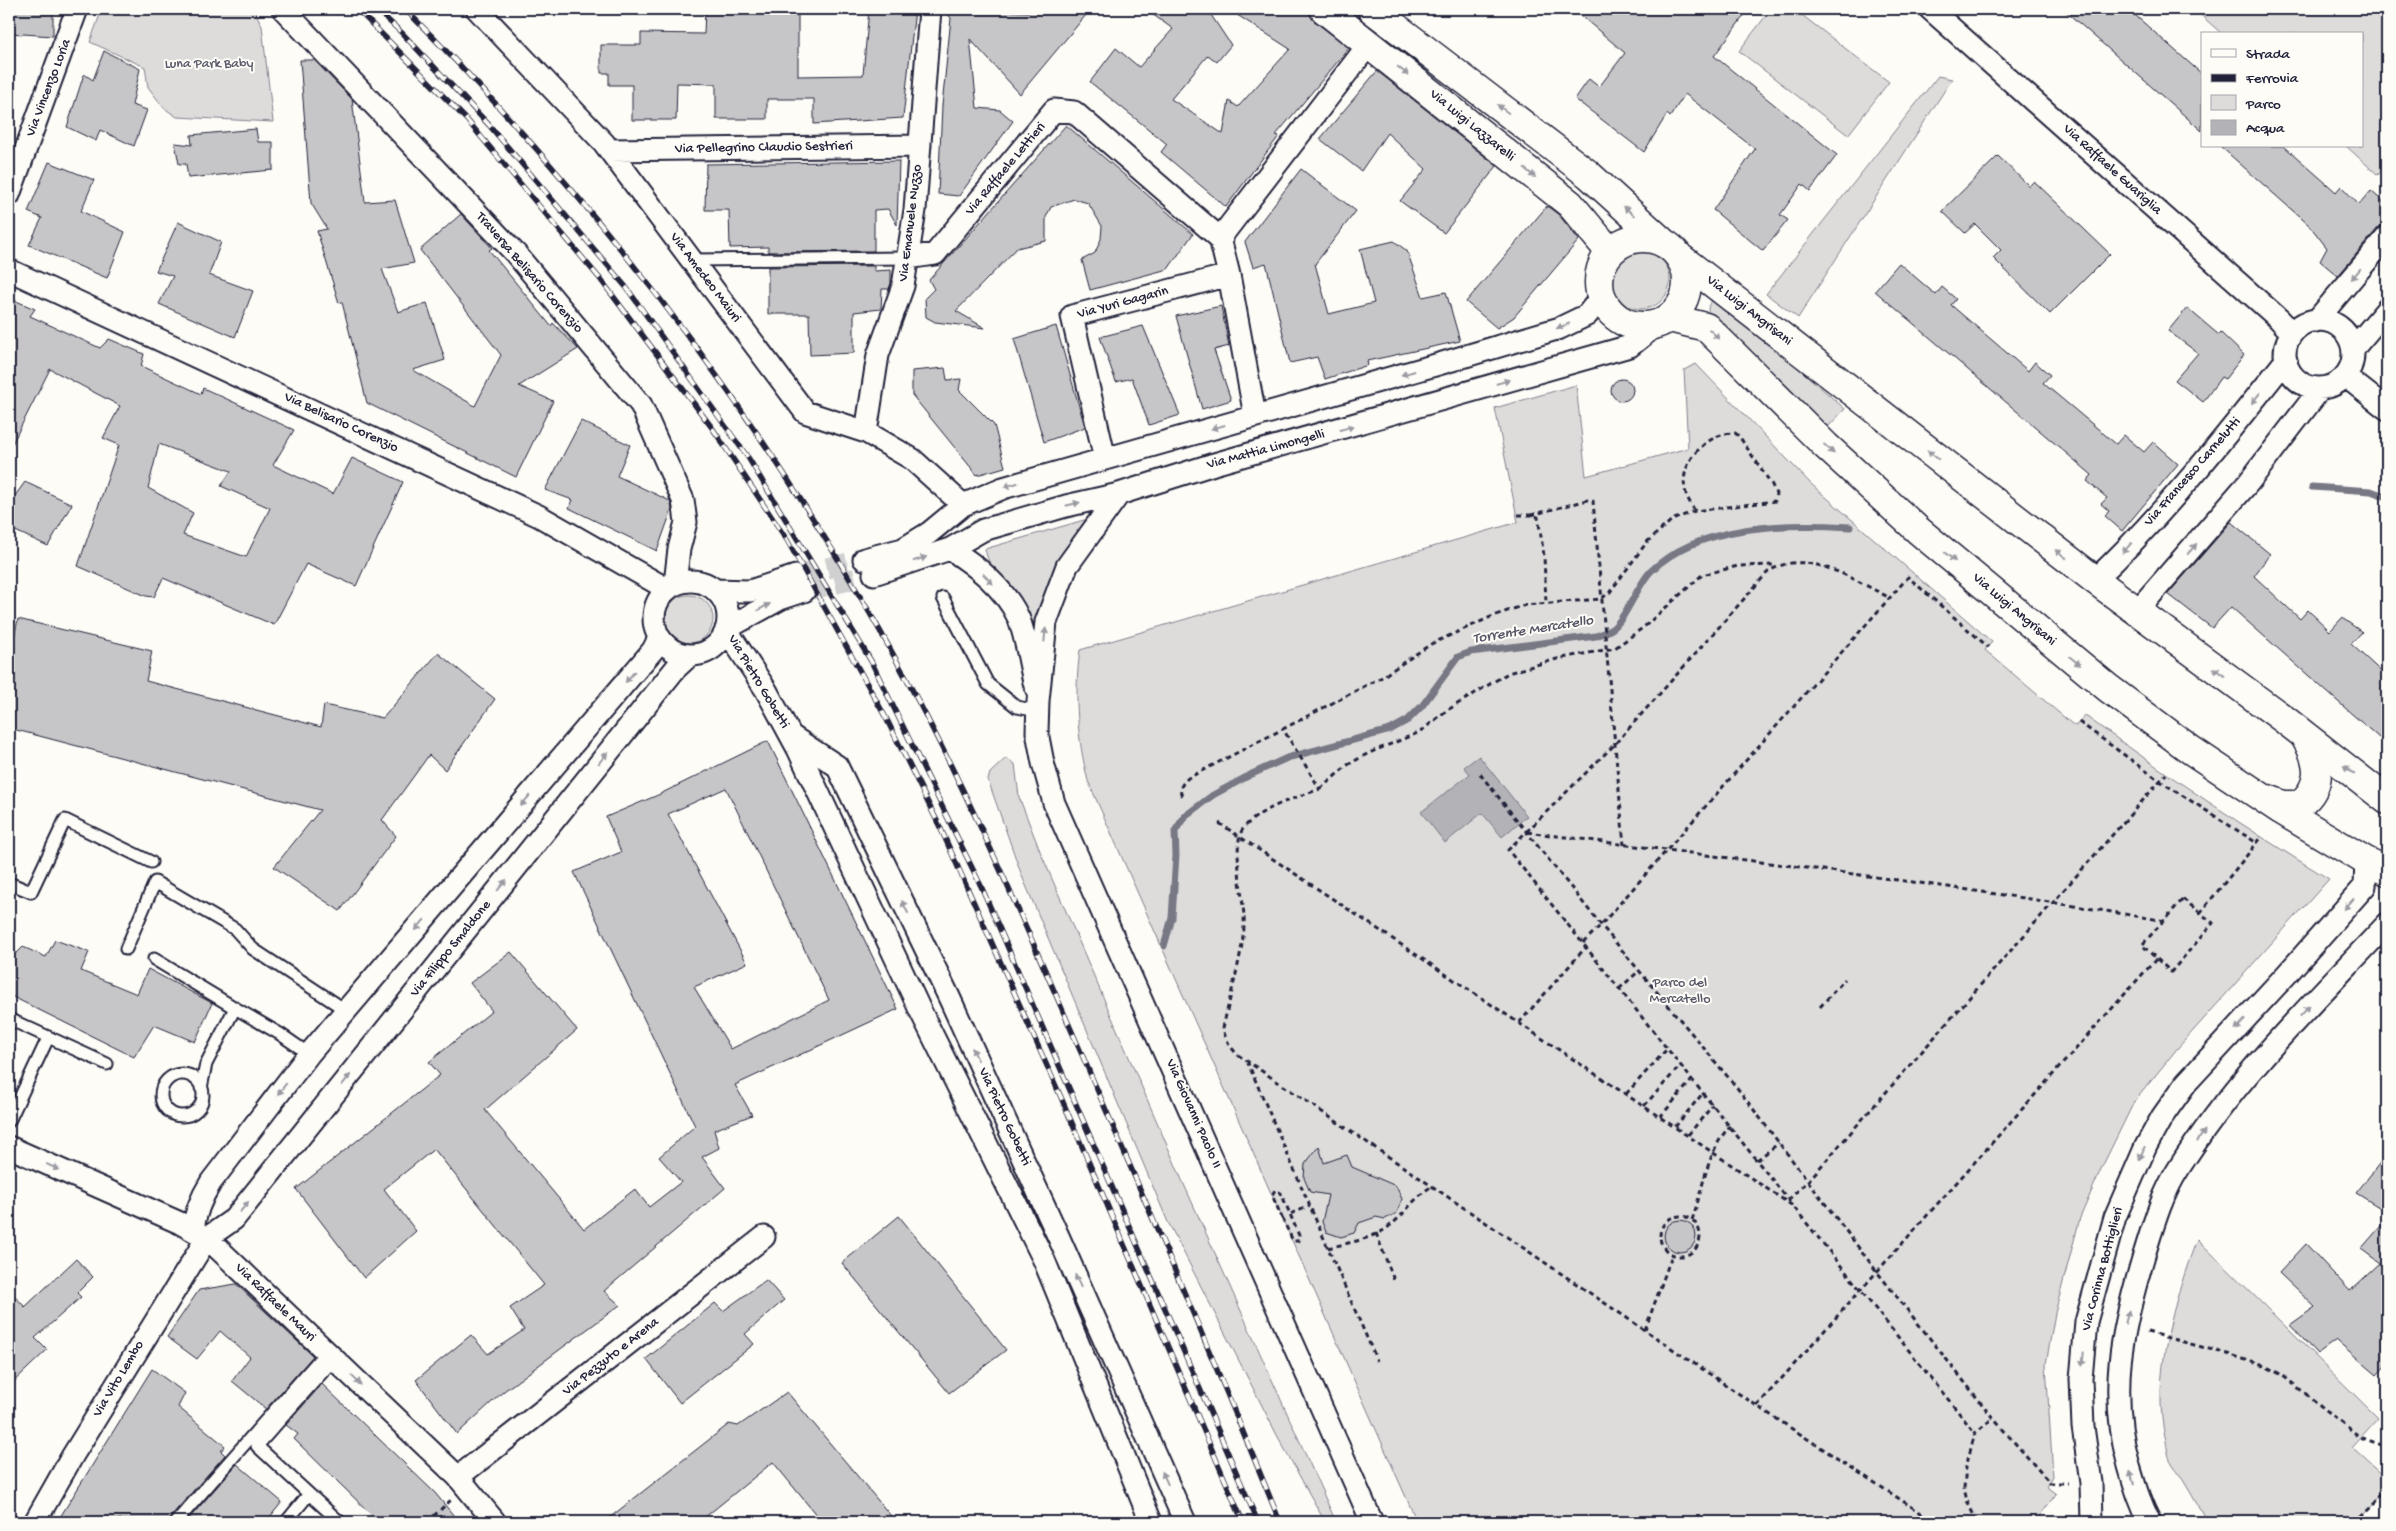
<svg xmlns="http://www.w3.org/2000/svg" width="2396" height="1531" font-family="'Gochi Hand',sans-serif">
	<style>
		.green { fill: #dddcdb; stroke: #807f8b }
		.water { fill: #b2b2b7; stroke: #787885 }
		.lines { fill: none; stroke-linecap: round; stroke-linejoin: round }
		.stream { stroke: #787885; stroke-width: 7 }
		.building { fill: #c6c6c8; stroke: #22223b; fill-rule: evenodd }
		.street-tunnel { stroke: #d1d0d1; stroke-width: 21; stroke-dasharray: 21 11; stroke-linecap: butt }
		.lane-casing { stroke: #22223b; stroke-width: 15 }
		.street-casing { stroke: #22223b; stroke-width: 25 }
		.secondary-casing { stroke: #22223b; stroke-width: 31 }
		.path { stroke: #22223b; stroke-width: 3; stroke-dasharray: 5 4; stroke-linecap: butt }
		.lane { stroke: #fdfcf7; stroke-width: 11 }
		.street { stroke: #fdfcf7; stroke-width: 21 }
		.secondary { stroke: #fdfcf7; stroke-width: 28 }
		.rail-casing { stroke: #22223b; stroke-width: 5.5 }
		.rail { stroke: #fdfcf7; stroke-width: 4; stroke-dasharray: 11; stroke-linecap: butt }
		.oneway { fill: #9a9aa2 }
		.labels { text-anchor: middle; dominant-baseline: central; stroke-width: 4; stroke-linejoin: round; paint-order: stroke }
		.park-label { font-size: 14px; fill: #5a5a6b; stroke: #fdfcf7 }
		.street-label { font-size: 14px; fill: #22223b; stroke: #fdfcf7 }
		.water-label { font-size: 15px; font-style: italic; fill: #545466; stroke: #fdfcf7 }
	</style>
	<rect width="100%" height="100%" fill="#fdfcf7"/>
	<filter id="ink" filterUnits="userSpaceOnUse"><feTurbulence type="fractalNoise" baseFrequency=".02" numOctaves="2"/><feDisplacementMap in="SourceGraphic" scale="10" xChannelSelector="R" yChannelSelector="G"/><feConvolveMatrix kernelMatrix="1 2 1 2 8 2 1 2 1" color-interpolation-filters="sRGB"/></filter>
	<g filter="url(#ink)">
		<path class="green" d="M102,9H254L262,26L273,122L177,117L164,108L148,87L145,67L90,42Z
			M1771,9H1794L1889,82L1848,135L1739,51Z
			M2194,9H2387V163L2378,175L2346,146H2362V34H2222Z
			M1938,76L1952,79L1798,318L1766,294Z
			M1612 280a29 29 0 1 1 58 0a29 29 0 1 1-58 0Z
			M1714,299L1722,301L1845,409L1827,428L1709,315C1707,308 1708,304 1714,299Z
			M1696,364L1811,484L1992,642L1985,650L2072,724L2076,726L2084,715C2164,773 2245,828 2329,879L2176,1050L2134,1102L2101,1169L2080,1218L2055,1313L2046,1364L2053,1476L2047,1487L2056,1494L2035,1522H1417L1088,781C1077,737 1074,695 1080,650L1518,522L1495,408L1576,385L1586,476L1688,448L1684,370Z
			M1091,518L1030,629C1025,615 1020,601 1012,588C1001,571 989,570 985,549Z
			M665 619a24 24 0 1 1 48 0a24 24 0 1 1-48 0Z
			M1006,758L1015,764L1019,797L1040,851L1182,1180L1336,1522H1325L1278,1437L1167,1220L1022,876L988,780L990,773Z
			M2197,1239L2378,1418L2352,1447L2387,1479V1489L2354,1522H2207C2196,1502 2185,1482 2172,1463C2168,1457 2167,1448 2166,1441C2150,1379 2175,1297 2197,1239Z"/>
		<path class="water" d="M1479,756L1527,816L1502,837L1482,813L1445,843L1421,812L1470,774L1464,767Z"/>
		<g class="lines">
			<path class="stream" d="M2312,487L2371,491L2387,497
				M1164,946L1172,918L1176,855L1175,831L1185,816L1213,795L1252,774L1287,758L1390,730L1408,720L1422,706L1458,657L1471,652L1596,636C1601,634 1608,632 1613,628C1626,618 1638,584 1651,571C1699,524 1787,523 1850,527"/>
		</g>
		<path class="building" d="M9,9H53V36L9,33Z
			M705,9H798V76L863,75L869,9H915L903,118L814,124V99H767V119H716V84L677,83L676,120H632V85H609V73H601V45H641V33L704,34Z
			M943,9L1030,12L1032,9H1091L1020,94L970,39L977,108L1000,110L1013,121L959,196L938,194L942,106L951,18Z
			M1145,9H1207L1231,45L1217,62L1208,55L1171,99L1223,134L1229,101L1238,107L1290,49L1228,9H1309L1310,15L1314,21L1349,48L1276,135L1279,136L1226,207L1161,152L1167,144L1090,82L1116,48L1139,67L1173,29Z
			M1573,9H1749L1714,56L1837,155L1810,191L1802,184L1780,215L1788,220L1763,251L1713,210L1755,149L1685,94L1670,117L1667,114L1644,152L1575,99L1589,79L1599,87L1625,53Z
			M2063,9H2128L2202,74V131Z
			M104,51L140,69L132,105L147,110L134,146L100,130L96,141L67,127L84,74L93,80Z
			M300,60H314L352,99L365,202L395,200L414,263L382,269L398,312L427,303L445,360L413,370L475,406L501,355L420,250L461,214L492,248L489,250L551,326L553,323L578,349L519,386L553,401L516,477L367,403L342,302L339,303L317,231L327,229L311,203Z
			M1377,71L1497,166L1444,233L1400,201L1426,169L1387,133L1361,171L1320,139Z
			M1066,125L1193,234L1168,269L1090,290L1082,260L1095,253L1101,239L1102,226L1088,203L1074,199L1051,207L1046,217V241L1017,248L956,311L985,328L935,322L926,317L925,298L934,289L929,280Z
			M256,129L258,142H273V170L188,178L186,164H179L175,143L192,145L191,135Z
			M2220,146H2284L2336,192L2341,186L2359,205L2371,191L2387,205V221L2377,229L2338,276L2320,261L2327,248L2310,226Z
			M1998,156L2029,186L2034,181L2110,254L2050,314L1993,258L2001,250L1975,224L1965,233L1942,211Z
			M899,161L897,225L888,209L874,210V251L768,252V247L730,248L729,210H705L706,164Z
			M49,162L94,180L81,211L125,232L107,278L29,245L42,218L28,212Z
			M1301,169L1356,211L1315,264L1329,314L1374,303L1360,249L1394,241L1407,251L1423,297L1446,292L1460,341L1367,361L1368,365L1325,379L1317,357L1290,363L1266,263L1253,267L1245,242Z
			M1547,206L1559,215L1579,240L1514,317L1497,328L1466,302Z
			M178,222L221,242L209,275L253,291L235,337L159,304L173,276L156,271Z
			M1899,263L1936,295L1942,287L1956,299L1951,305L2028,371L2035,362L2050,375L2043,383L2116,444L2124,435L2144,452L2153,442L2178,464L2122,531L2105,516L2109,511L2101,504L2107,498L2087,481L2092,475L1875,291Z
			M874,266V271L891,270V283L889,289H882L881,309L854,312V353L810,355L809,314H768V267Z
			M9,298L35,309L30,316L100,348L109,339L144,354L141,366L201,394L203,388L294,430L273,465L333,494L352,458L403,482L356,586L306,564L274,625L163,578L154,597L146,596L78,566L119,445L103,438L120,406L50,369L9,450ZM159,444L231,471L221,486L270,508L246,557L183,535L193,513L148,488Z
			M1221,306L1229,346L1214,350L1231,400L1202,409L1176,316Z
			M2187,308L2219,335L2221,333L2244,355L2225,379L2221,377L2203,402L2175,380L2198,353L2168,331Z
			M1056,326L1085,427L1044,442L1014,339Z
			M1143,326L1180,415L1149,425L1132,378L1116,382L1100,337Z
			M945,368L947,380L961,379L959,390L994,425L1005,467L977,475L912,395V371Z
			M1611 390a11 11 0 1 1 22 0a11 11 0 1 1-22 0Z
			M581,421L630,445L617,476L670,501L672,509L657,551L569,508L573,500L545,490Z
			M25,482L72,504L48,546L9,528V504Z
			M2231,522L2270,554L2254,576L2300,619L2308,610L2330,631L2342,618L2362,632L2351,644L2387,677V745L2231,607L2212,628L2168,594Z
			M18,619L152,651L146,681L321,727L324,705L383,718L438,653L495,699L445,770L429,755L382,820L396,836L340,911L274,867L320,810L9,728V662Z
			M768,741L898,1009L735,1085L752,1115L714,1130L719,1148L702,1157L725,1188L604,1291L620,1305L504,1391L457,1434L416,1380L471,1335L488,1354L524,1330L510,1308L544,1285L434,1149L384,1189L416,1231L364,1278L296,1189L440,1075L429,1062L492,1011L470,983L511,952L577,1030L485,1110L584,1229L635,1189L649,1207L681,1182L659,1157L695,1126L574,872L621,852L606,817L658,795ZM726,788L829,1000L731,1049L694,987L747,963L668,814Z
			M55,940L89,952L81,971L137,994L148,969L212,1003L195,1042L154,1025L134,1057L9,995V950L17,953L23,947L46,957Z
			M1319,1146L1324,1163L1347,1155L1352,1167L1396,1186L1402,1199L1397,1213L1385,1219L1376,1217L1359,1223L1354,1233L1341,1237L1326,1232L1322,1222L1328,1195L1310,1192L1304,1178L1305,1164Z
			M2387,1154V1212L2356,1193Z
			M899,1216L1006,1350L949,1393L842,1263Z
			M2387,1219V1364L2377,1375L2336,1340L2317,1354L2290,1325L2315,1307L2279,1273L2306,1244L2350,1291L2380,1263L2361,1249Z
			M1664 1236a16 16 0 1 1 32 0a16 16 0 1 1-32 0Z
			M76,1259L93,1277L77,1293L81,1297L35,1338L47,1350L9,1386V1290L25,1307Z
			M766,1280L784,1300L745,1334L754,1344L680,1403L646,1359L715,1303L723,1311Z
			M236,1284L313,1356L266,1409L232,1381L250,1357L220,1331L197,1359L167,1337L199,1290Z
			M152,1369L185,1393L178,1407L225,1446L221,1451L225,1455L170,1517L169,1522H124L121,1519L112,1522H57Z
			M322,1384L435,1493L459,1522H379L294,1439L298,1434L286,1425Z
			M787,1392L896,1522H822L773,1462L699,1522H604L729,1424L738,1426Z
			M237,1464L282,1502L266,1522H186Z"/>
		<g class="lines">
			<path class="street-tunnel" d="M796,576L864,559
				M804,591L874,574"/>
			<defs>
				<path id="lane" d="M692,260L907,258
					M943,598L988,684L1017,707L1038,711
					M9,883L31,892L65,820L151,862
					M126,949L155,882L235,929L253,949L347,1011
					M154,959L235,1008L206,1064L201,1088
					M235,1008L280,1034L309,1054
					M9,1019L107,1064
					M161 1095a21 21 0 1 1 42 0a21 21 0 1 1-42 0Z
					M9,1121L48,1038
					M309,1494L340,1522
					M176,1522L326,1352
					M286,1522L309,1494L257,1446L334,1359"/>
				<path id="street" d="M283,9L516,254L641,405L683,500L686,522L679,549L675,584
					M477,9L604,143L805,412L866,432L912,459L963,505
					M1930,9L2279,319L2292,333
					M609,150L920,146
					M9,195L77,9
					M907,258L935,254L1054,110L1074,112L1222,240
					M9,270L539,516L667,589
					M2285 354a34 34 0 1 1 68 0a34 34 0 1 1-68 0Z
					M2316,321L2387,237
					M2353,349L2387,309
					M2345,376L2387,409
					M1255,416L1229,275L1220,238L1369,44
					M866,432L878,355L903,286L915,210L930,9
					M1105,459L1072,316L1229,275
					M1119,494L1067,566L1046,622L1038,701L1037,732L1043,763L1054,803L1372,1522
					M950,549C976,565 1005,589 1018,617C1026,635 1030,666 1035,686
					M864,559L903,549L929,533L963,505L1003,488L1439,364L1560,328L1587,315L1601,297
					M874,574L950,549L983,530L1066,506L1119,494L1214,464L1630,346L1656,325
					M2095,580C2165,513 2226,436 2286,360
					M654 618a37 37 0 1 1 74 0a37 37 0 1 1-74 0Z
					M716,590L750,591L796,576
					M804,591L780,599L726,629L766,690L798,749L920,1010L1044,1260L1151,1522
					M2137,611L2249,482L2321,388
					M793,737L837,766L949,997L1059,1238L1185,1522
					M9,1147L180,1223L207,1238L458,1477L495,1522
					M193,1230C195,1212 201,1198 211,1182L309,1054L653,650L659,638
					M458,1477L764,1237
					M35,1522L73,1455L207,1238L234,1219L676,668L690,655
					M2092,1522L2091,1483L2083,1427L2081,1379L2086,1322L2115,1217L2146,1146L2162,1117L2186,1083L2286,975L2365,886L2366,861
					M2150,1522C2140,1504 2135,1486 2129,1466C2108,1390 2122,1329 2144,1255C2153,1226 2162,1194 2179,1168C2236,1077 2314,1002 2387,924"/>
				<path id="secondary" d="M1324,9L1570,204L1610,252
					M1372,9L1588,174L1665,244
					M1599 282a44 44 0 1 1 88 0a44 44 0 1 1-88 0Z
					M1682,259L2095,580L2285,720L2387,800
					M1669,318L1706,327L1826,446L1919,531L2108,688L2191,750L2281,810L2366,861L2387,871
					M2268,799L2283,805H2299C2324,786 2320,761 2305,737"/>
			</defs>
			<use href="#lane" class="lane-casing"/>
			<use href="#street" class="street-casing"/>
			<use href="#secondary" class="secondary-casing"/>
			<path class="path" d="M1695,511C1691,504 1686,497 1685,489C1679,462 1708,432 1735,433L1739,436L1772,485L1776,494L1775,501L1695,511L1672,520L1647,542L1610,592L1601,599L1525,605L1493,616L1431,644L1382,677L1283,729L1320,789C1297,797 1258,809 1243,829C1232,842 1243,898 1244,916C1246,944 1229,999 1223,1028C1225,1039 1230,1047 1238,1055L1757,1406L1935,1522
				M1518,515H1531L1538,517L1544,556L1546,603
				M1531,515L1588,500L1593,501L1624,845
				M2079,722L2160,781L2257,843
				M1480,774L1601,925L1738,1089L1878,1273L1993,1418L2050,1483H2068
				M1320,789L1349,764L1369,753L1420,732L1446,711L1508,673L1557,659L1615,648L1644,627L1702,575L1738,566L1776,565
				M1182,796C1178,788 1182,784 1188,778L1283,729
				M1219,823L1793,1206L1975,1433
				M1527,832C1740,860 1953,884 2165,921
				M2183,899L2213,923L2171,972L2142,945Z
				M2200,913L2261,838
				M1583,943L1601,925L1908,577L1988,647
				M1619,989L1639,971
				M1820,1007L1845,979
				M1519,1023L1586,947
				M1247,1061L1377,1361
				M1626,1094L1667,1049
				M1644,1106L1681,1065
				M1660,1117L1692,1080
				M1675,1127L1703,1093
				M1688,1135L1713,1105
				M1757,1160L1779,1143
				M1788,1200L1808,1181L2166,774
				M1790,1202L1508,850L1615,744L1767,573C1803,545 1856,581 1890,598
				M1660 1236a20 20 0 1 1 40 0a20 20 0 1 1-40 0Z
				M1282,1218L1293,1241H1298L1300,1238L1290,1214
				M1281,1219L1282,1218L1272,1195L1275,1190L1281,1193L1290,1214L1310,1206
				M1692,1220C1703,1189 1707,1151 1730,1126
				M1376,1233L1395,1283
				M1328,1248C1347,1243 1372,1239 1387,1228C1405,1215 1412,1199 1432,1186
				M1645,1330L1672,1255
				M2147,1332L2231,1355L2267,1367L2282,1375L2360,1437L2387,1447
				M1757,1406L2157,958
				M427,1522L451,1500
				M1977,1522L1967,1501L1964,1488L1966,1467L1975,1433L1993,1418
				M2354,1522L2387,1489"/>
			<use href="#lane" class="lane"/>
			<use href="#street" class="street"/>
			<use href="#secondary" class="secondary"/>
			<defs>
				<path id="rail" d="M357,9L467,120L601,280L713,429L787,540L886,718L940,827L1060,1095L1243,1522
					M376,9L402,33L489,125L626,287L749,459L871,661L981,886L1258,1522
					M405,9C582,186 738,386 864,603C949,748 1016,903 1083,1057C1150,1212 1217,1366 1280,1522"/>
			</defs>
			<use href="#rail" class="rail-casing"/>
			<use href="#rail" class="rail"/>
		</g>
		<defs><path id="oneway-solid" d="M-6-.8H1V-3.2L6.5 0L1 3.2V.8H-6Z" transform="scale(1.25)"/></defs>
		<g class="oneway">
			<use href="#oneway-solid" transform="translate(1403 71) rotate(39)"/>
			<use href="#oneway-solid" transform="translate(1503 109) rotate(-143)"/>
			<use href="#oneway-solid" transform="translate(1530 173) rotate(39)"/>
			<use href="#oneway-solid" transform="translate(1629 211) rotate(-138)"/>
			<use href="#oneway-solid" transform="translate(2356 274) rotate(130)"/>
			<use href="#oneway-solid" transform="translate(1563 326) rotate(158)"/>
			<use href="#oneway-solid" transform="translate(1714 334) rotate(45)"/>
			<use href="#oneway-solid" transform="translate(1408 373) rotate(164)"/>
			<use href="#oneway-solid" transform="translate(1503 382) rotate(-16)"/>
			<use href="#oneway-solid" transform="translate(2256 398) rotate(128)"/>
			<use href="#oneway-solid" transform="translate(1218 427) rotate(164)"/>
			<use href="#oneway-solid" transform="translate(1347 428) rotate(-16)"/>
			<use href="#oneway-solid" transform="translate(1829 449) rotate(43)"/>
			<use href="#oneway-solid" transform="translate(1933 455) rotate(-142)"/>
			<use href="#oneway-solid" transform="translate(1011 485) rotate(163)"/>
			<use href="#oneway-solid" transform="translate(1073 504) rotate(-13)"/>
			<use href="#oneway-solid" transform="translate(2127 548) rotate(132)"/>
			<use href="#oneway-solid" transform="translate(2192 549) rotate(-49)"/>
			<use href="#oneway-solid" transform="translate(2061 554) rotate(-142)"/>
			<use href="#oneway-solid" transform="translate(1950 557) rotate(40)"/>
			<use href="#oneway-solid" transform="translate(920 559) rotate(-18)"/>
			<use href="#oneway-solid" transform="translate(988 579) rotate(46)"/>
			<use href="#oneway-solid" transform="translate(764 607) rotate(-29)"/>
			<use href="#oneway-solid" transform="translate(1045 635) rotate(-84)"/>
			<use href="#oneway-solid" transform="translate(2075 661) rotate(39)"/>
			<use href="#oneway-solid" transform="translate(2219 672) rotate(-144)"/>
			<use href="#oneway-solid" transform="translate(630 677) rotate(130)"/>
			<use href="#oneway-solid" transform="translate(603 758) rotate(-51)"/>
			<use href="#oneway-solid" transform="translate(2349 770) rotate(-142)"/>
			<use href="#oneway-solid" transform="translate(525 801) rotate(130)"/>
			<use href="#oneway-solid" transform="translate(502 885) rotate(-51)"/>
			<use href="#oneway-solid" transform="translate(2349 904) rotate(131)"/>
			<use href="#oneway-solid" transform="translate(905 907) rotate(-116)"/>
			<use href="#oneway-solid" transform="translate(420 925) rotate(130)"/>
			<use href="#oneway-solid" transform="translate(2305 1011) rotate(-47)"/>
			<use href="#oneway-solid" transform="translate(2240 1025) rotate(133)"/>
			<use href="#oneway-solid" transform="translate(975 1054) rotate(-115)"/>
			<use href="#oneway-solid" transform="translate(346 1080) rotate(-51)"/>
			<use href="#oneway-solid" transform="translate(282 1089) rotate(128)"/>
			<use href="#oneway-solid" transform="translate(2201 1136) rotate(-56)"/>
			<use href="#oneway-solid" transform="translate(2142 1153) rotate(113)"/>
			<use href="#oneway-solid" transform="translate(53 1167) rotate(24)"/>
			<use href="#oneway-solid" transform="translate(244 1207) rotate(-51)"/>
			<use href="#oneway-solid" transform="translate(1078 1281) rotate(-114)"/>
			<use href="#oneway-solid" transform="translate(2127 1317) rotate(-75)"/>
			<use href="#oneway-solid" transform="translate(2083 1359) rotate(96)"/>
			<use href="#oneway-solid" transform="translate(356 1380) rotate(44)"/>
			<use href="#oneway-solid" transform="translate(2132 1477) rotate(-105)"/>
			<use href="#oneway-solid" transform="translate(1165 1478) rotate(-114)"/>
		</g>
	</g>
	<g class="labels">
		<g class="park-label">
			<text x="209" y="64">Luna Park Baby</text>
			<text x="1680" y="983">Parco del<tspan x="1680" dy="16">Mercatello</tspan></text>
		</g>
		<g class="street-label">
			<text transform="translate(49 88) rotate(-69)">Via Vincenzo Loria</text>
			<text transform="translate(1472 126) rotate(39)">Via Luigi Lazzarelli</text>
			<text transform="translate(764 148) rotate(-1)">Via Pellegrino Claudio Sestrieri</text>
			<text transform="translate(1006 169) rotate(-50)">Via Raffaele Lettieri</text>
			<text transform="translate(2112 170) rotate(42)">Via Raffaele Guariglia</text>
			<text transform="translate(911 223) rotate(-83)">Via Emanuele Nuzzo</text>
			<text transform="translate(529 273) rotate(49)">Traversa Belisario Corenzio</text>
			<text transform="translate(705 278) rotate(53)">Via Amedeo Maiuri</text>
			<text transform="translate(1123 303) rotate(-15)">Via Yuri Gagarin</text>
			<text transform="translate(1749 311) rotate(38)">Via Luigi Angrisani</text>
			<text transform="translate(341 423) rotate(25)">Via Belisario Corenzio</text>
			<text transform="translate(1266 450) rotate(-15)">Via Mattia Limongelli</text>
			<text transform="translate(2193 472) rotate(-49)">Via Francesco Carnelutti</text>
			<text transform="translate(2014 610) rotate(40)">Via Luigi Angrisani</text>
			<text transform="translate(758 682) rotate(59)">Via Pietro Gobetti</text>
			<text transform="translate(451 949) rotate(-51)">Via Filippo Smaldone</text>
			<text transform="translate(1193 1114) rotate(66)">Via Giovanni Paolo II</text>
			<text transform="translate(1004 1117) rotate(65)">Via Pietro Gobetti</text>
			<text transform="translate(2103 1269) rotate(-75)">Via Corinna Bottiglieri</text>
			<text transform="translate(275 1303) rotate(44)">Via Raffaele Mauri</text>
			<text transform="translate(611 1357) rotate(-38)">Via Pezzuto e Arena</text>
			<text transform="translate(119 1379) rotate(-59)">Via Vito Lembo</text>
		</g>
		<g class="water-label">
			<text transform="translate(1533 630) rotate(-9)">Torrente Mercatello</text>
		</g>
	</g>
	<rect width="2396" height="1531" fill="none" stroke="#fdfcf7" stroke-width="30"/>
	<rect x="15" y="15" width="2366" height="1501" fill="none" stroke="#22223b" stroke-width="2" filter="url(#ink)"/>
	<rect x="2201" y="32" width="162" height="115" fill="#fdfcf7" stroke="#a5a5ac"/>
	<rect x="2211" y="49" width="25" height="8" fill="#fdfcf7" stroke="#a5a5ac"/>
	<text x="2246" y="58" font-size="15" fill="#22223b">Strada</text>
	<rect x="2211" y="74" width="25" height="8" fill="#22223b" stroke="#a5a5ac"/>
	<text x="2246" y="82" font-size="15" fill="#22223b">Ferrovia</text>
	<rect x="2211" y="95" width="25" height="15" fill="#dddcdb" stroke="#a5a5ac"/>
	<text x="2246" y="108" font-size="15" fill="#22223b">Parco</text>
	<rect x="2211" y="120" width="25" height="15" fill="#b2b2b7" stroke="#a5a5ac"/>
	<text x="2246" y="132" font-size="15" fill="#22223b">Acqua</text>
</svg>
